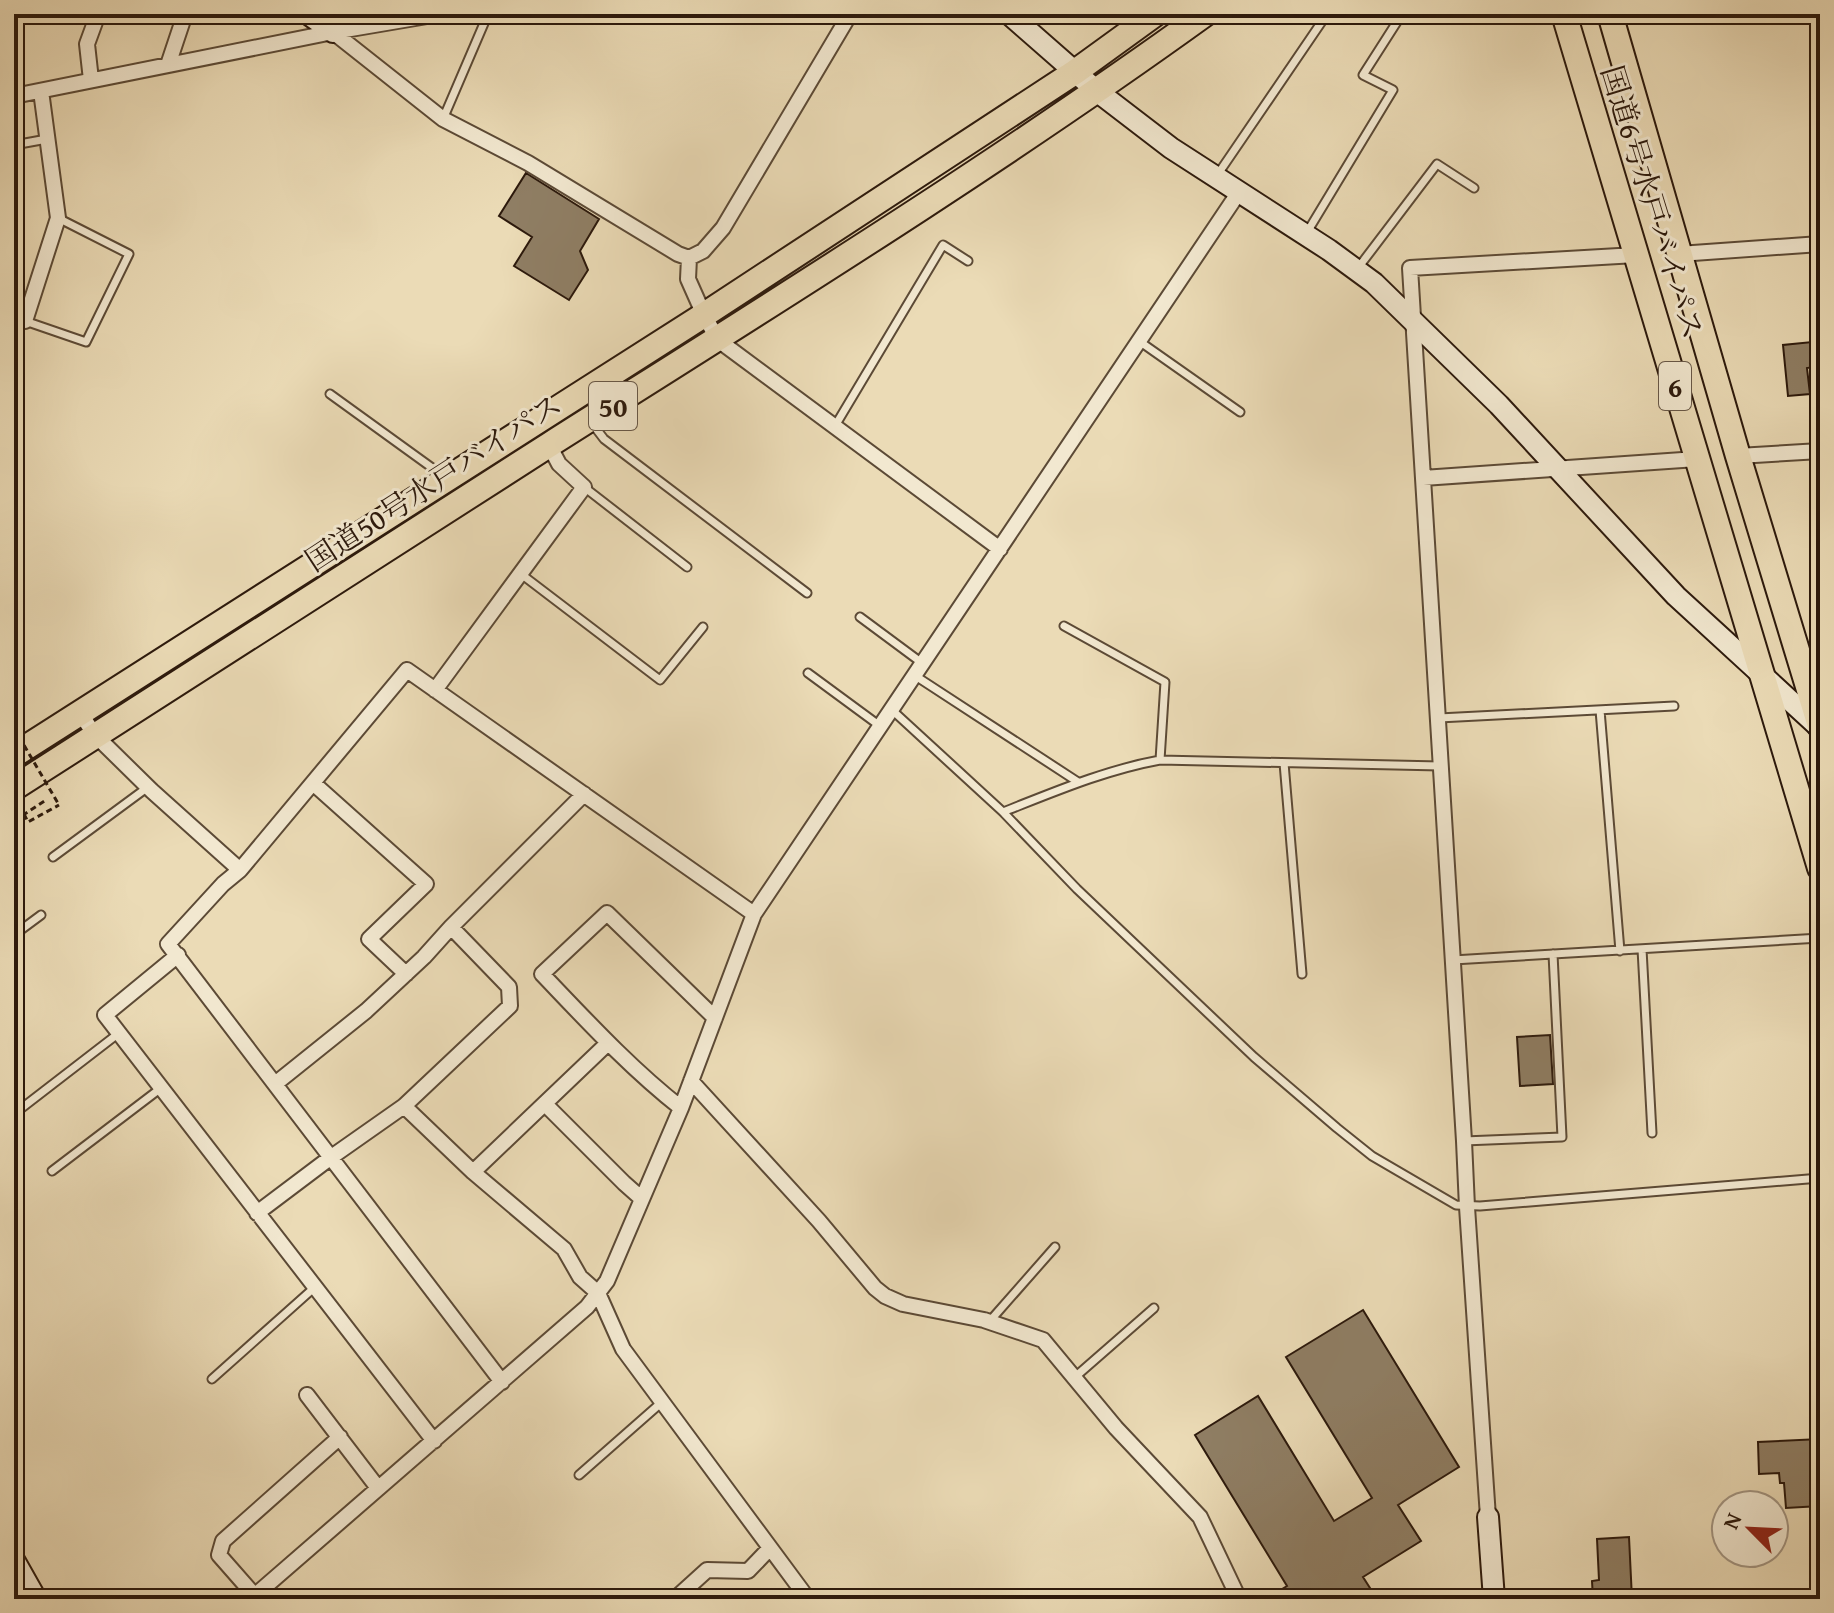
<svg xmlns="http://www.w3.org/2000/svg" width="1834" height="1613" font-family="'Gentium Book Plus','Noto Serif JP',serif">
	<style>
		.building { fill: #8f7e64; stroke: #2c190c; stroke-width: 2 }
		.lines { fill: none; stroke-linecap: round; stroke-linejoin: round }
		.lane-casing { stroke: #5c4a36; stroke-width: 11 }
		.street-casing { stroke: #5c4a36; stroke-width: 18 }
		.secondary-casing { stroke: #2c190c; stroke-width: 24 }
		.highway-casing { stroke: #2c190c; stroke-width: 28 }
		.path { stroke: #2c190c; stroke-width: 3; stroke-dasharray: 6 4; stroke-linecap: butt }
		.lane { stroke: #f2e8d0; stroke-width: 7 }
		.street { stroke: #f2e8d0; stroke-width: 14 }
		.secondary { stroke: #f2e8d0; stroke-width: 20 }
		.highway { stroke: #ebdbb6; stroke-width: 24 }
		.path-bridge { stroke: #2c190c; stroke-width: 3; stroke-dasharray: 6 4; stroke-linecap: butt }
		.labels { text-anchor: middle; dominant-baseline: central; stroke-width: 6; stroke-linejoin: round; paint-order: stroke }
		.shield { fill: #f2e8d0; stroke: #675747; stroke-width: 2 }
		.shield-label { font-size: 28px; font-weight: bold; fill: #2c190c }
		.street-label { font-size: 30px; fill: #2c190c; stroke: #f2e8d0 }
	</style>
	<rect width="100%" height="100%" fill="#ebdbb6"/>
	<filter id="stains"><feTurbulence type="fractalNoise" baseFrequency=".0025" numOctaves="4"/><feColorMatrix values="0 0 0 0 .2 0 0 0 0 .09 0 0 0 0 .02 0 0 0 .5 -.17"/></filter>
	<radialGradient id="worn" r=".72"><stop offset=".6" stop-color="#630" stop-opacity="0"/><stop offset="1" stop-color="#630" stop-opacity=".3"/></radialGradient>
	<path class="building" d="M526,173L599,219L580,251L588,270L569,300L514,266L532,237L499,216Z
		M1812,342L1814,367L1807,368L1810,394L1788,396L1783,345Z
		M1550,1035L1553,1084L1520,1086L1517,1037Z
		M1363,1310L1459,1467L1398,1505L1421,1541L1363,1577L1377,1599H1266L1287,1586L1195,1435L1258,1396L1334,1521L1372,1498L1286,1357Z
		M1820,1439V1506L1786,1508L1784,1483H1780L1779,1473L1759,1474L1758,1442Z
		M1629,1537L1632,1599H1593L1592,1581L1599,1580L1597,1539Z"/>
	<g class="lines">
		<defs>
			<path id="lane" d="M443,119L488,14
				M14,145L47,139
				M1218,174L1327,14
				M1306,234L1393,90L1363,75L1402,14
				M1358,268L1437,164L1474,188
				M14,320L25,321L86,342L129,254L58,218
				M1139,341L1240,412
				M330,394L442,475
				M591,422L604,439L807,593
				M835,426L943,245L968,261
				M584,487L687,567
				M521,574L660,680L703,627
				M860,617L922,663
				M1064,626L1165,682L1160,760
				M808,673L880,726
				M914,675L1078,782
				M892,710L1003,812L1077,889L1254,1057L1337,1128L1372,1156L1456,1205L1480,1206L1820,1178
				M1600,710L1620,951
				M1439,718L1674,706
				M1284,763L1302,974
				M1003,812C1054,792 1105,770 1160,760L1440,766
				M53,857L148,787
				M14,935L41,915
				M1642,949L1652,1133
				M1453,960L1820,938
				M14,1114L119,1033
				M1464,1141L1562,1137L1553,954
				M52,1171L161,1088
				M989,1322L1055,1247
				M1075,1377L1154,1308
				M212,1379L315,1287
				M579,1475L662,1402"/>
			<path id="street" d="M333,32L443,119L528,163L678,254L689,258L703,251L723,228L850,14
				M168,65L185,14
				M91,80L87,44L98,14
				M14,96L333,32L439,14
				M1679,254L1820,244
				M689,258L688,279L704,315L718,340L1000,549
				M25,321L58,218L41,91
				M1738,456L1820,451
				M1423,478L1697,459
				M435,690L584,487L559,464L549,445
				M80,713L95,735L152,791L240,870
				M313,783L426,884L369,939L406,974
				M178,955L105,1015L434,1441
				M691,1081L819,1221L875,1288L885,1296L903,1304L984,1320L1043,1340L1116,1428L1200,1517L1239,1599
				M275,1084L366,1011L424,957L451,927L584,794
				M546,1105L624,1183L642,1199
				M404,1106L473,1172L564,1249L580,1277L598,1293L623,1349L808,1599
				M681,1108C630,1068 586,1020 542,974L607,913L715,1018
				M473,1172L608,1043
				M257,1213L330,1158L404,1106L510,1006L509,987L451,927
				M502,1382L168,944L223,884L240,870L407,670L754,914
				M307,1395L378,1488
				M1488,1517L1467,1207L1464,1141L1410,268L1636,255
				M255,1596L219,1555L223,1541L340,1437
				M251,1599L587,1307L607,1281L681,1108L754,914L1239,192
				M675,1599L707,1570L748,1571L770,1548"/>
			<path id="secondary" d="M308,14L333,32
				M1009,14L1098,92L1171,148L1329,250L1374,283L1499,405L1676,596L1820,728
				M1488,1517L1494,1599
				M14,1560L36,1599"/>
			<path id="highway" d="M1564,14L1820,868
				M1610,14L1738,456L1820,726
				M14,755L704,315L1075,72L1155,14
				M14,788C192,673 370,558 549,445C770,305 993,167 1205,14"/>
		</defs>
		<use href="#lane" class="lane-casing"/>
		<use href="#street" class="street-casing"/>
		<use href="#secondary" class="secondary-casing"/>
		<use href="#highway" class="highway-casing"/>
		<path class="path" d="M24,814L28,822L59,805
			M14,821L46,800"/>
		<use href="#lane" class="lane"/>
		<use href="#street" class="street"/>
		<use href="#secondary" class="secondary"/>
		<use href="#highway" class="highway"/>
		<path class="path-bridge" d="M14,728L59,805"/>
	</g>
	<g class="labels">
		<g class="shield">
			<rect x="1659" y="362" width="32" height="48" rx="6"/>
			<rect x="589" y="382" width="48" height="48" rx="6"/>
		</g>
		<g class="shield-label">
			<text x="1675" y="386">6</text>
			<text x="613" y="406">50</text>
		</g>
		<g class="street-label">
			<text transform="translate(1653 202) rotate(73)">国道6号水戸バイパス</text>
			<text transform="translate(433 482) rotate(-33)">国道50号水戸バイパス</text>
		</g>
	</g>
	<rect width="1834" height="1613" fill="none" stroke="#ebdbb6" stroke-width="48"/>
	<rect x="16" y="16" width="1802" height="1581" fill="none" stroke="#2c190c" stroke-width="4"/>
	<rect x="24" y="24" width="1786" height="1565" fill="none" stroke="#2c190c" stroke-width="2"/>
	<g transform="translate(1750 1529) rotate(294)"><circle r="38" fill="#f2e8d0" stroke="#a39582" stroke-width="2"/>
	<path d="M0-6L14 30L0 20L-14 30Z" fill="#8f2418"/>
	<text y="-12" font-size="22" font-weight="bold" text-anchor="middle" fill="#2c190c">N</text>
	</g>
	<rect width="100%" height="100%" filter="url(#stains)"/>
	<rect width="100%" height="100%" fill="url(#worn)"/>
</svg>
